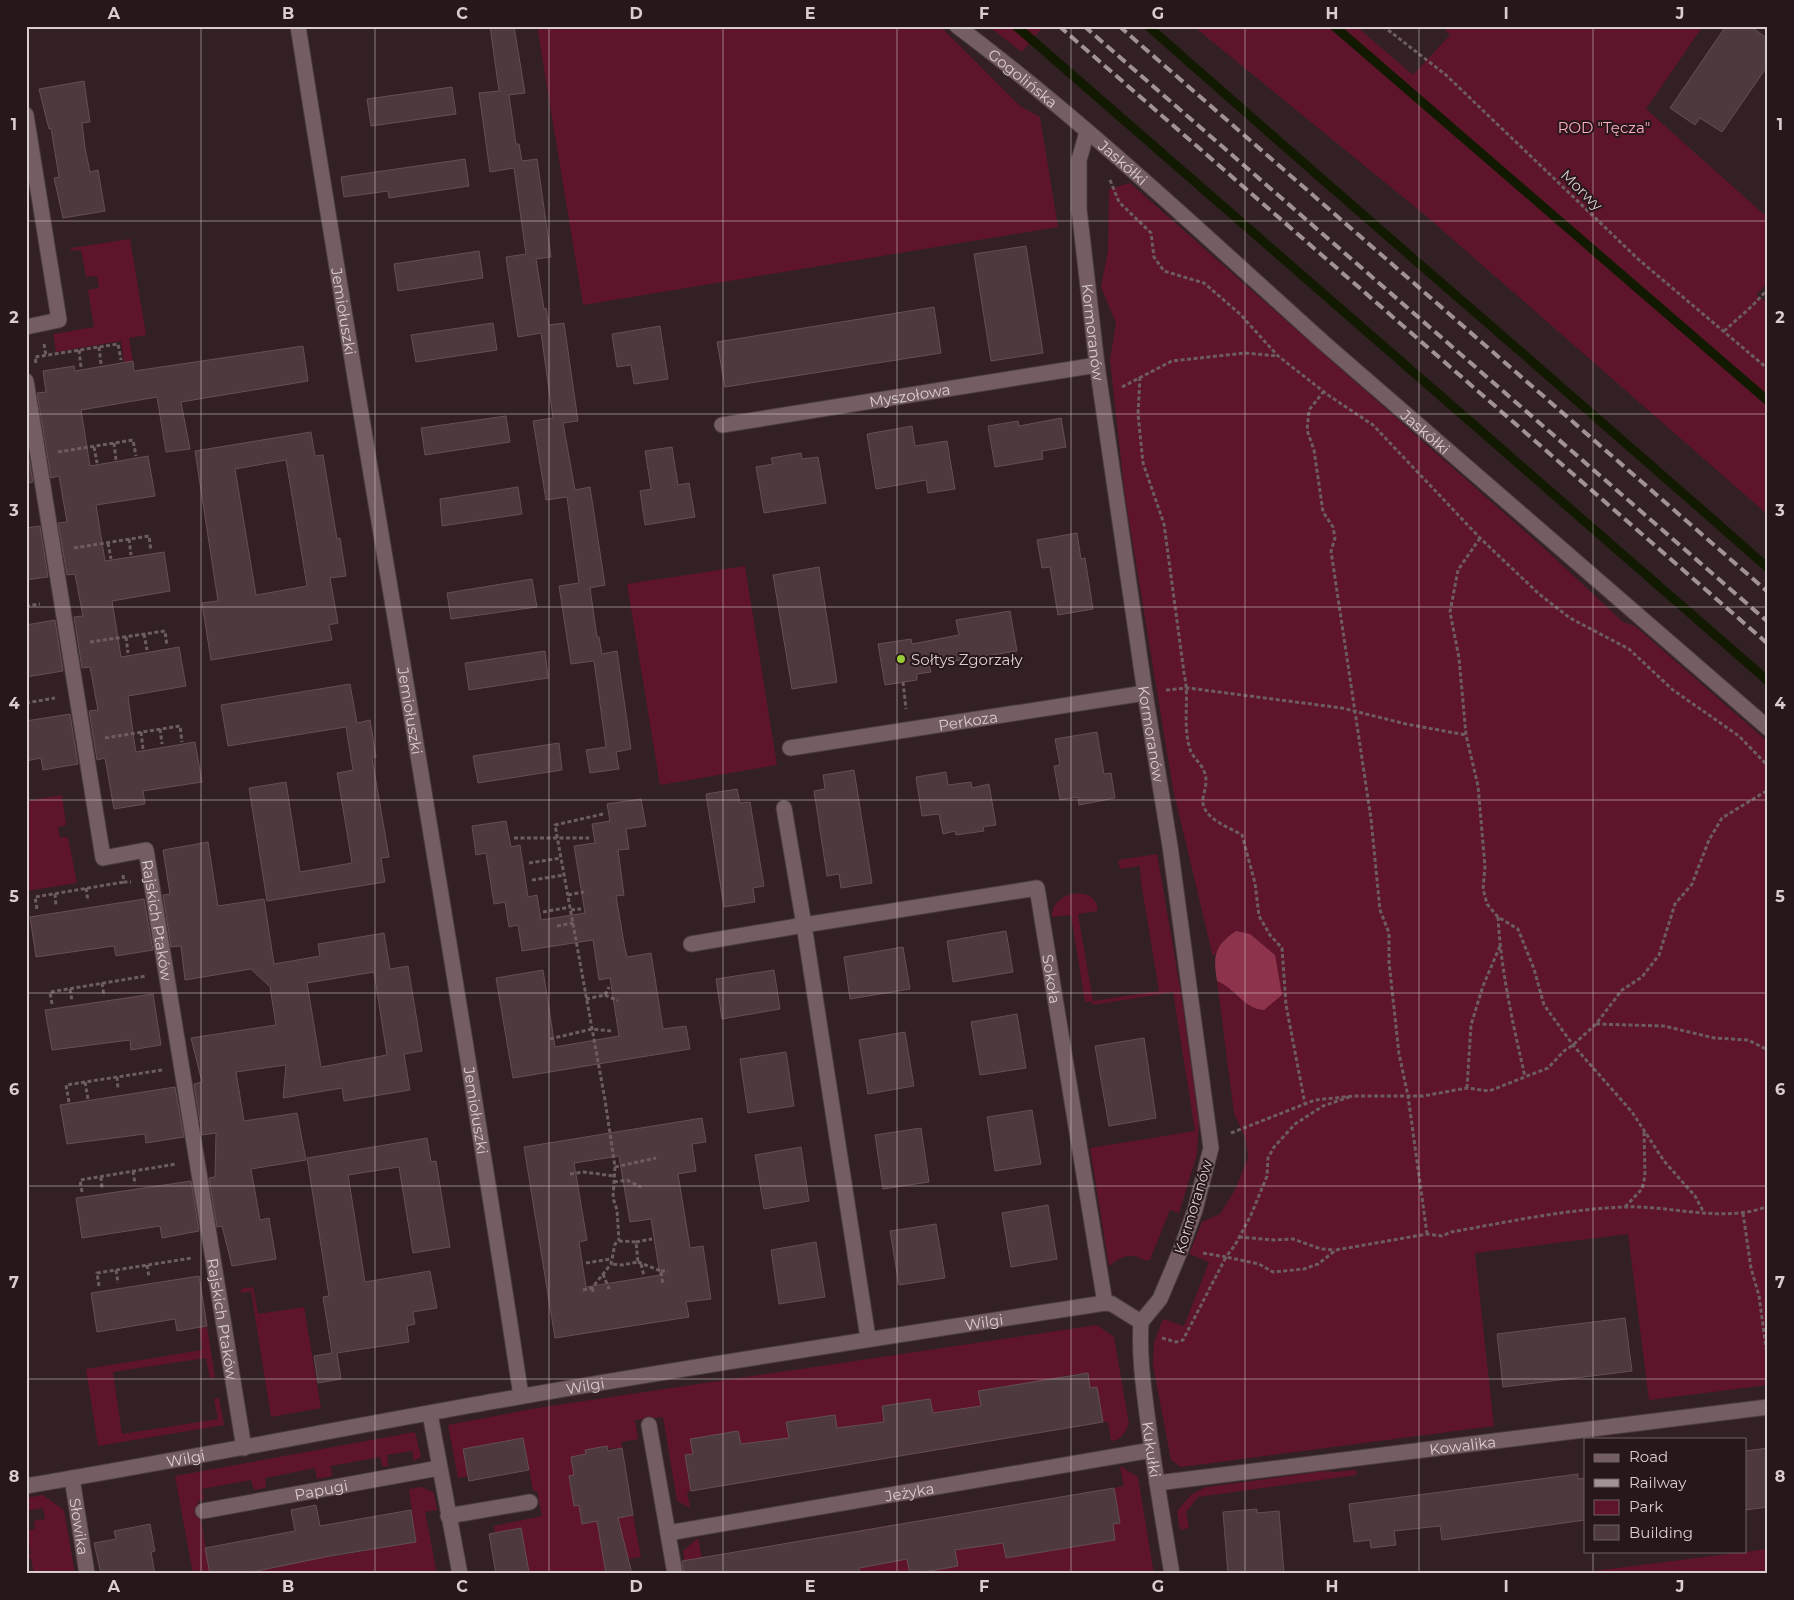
<svg xmlns="http://www.w3.org/2000/svg" width="1794" height="1600" font-family="Montserrat,sans-serif">
	<style>
		.green { fill: #5e152c }
		.forest { fill: #8d334c }
		.lines { fill: none; stroke-linecap: round; stroke-linejoin: round }
		.stream { stroke: #111a01; stroke-width: 9 }
		.building { fill: #4e3a3d; stroke: #654f53; fill-rule: evenodd }
		.minor-casing { stroke: #4b3c3f; stroke-width: 17 }
		.path { stroke: #6d5c60; stroke-width: 3; stroke-dasharray: 4 2.5; stroke-linecap: butt }
		.minor { stroke: #745e62; stroke-width: 15 }
		.rail { stroke: #a19295; stroke-width: 4; stroke-dasharray: 10 5; stroke-linecap: butt }
		.grid { fill: none; stroke: #dacdcf; stroke-width: 1; stroke-opacity: 0.55 }
		.poi-dot { fill: #99cb36; stroke: #28171a; stroke-width: 2 }
		.labels { text-anchor: middle; dominant-baseline: central; stroke-width: 4; stroke-linejoin: round; paint-order: stroke }
		.street-label { font-size: 15px; fill: #dacdcf; stroke: #28171a }
		.park-label { font-size: 15px; fill: #fcaebe; stroke: #28171a }
		.poi-label { font-size: 15px; fill: #dacdcf; stroke: #28171a; text-anchor: start }
		.neatline { fill: none; stroke: #dacdcf; stroke-width: 2 }
		.grid-label { font-size: 16px; text-anchor: middle; font-weight: bold; fill: #dacdcf }
	</style>
	<rect width="100%" height="100%" fill="#322024"/>
	<path class="green" d="M537,26H940L1020,106L1040,117L1058,227L583,305Z
		M988,26H1044L1022,52Z
		M1193,26H1356L1413,75L1450,35L1442,26H1703L1646,109L1768,218V282L1756,295L1768,303V515L1425,215Z
		M1130,183L1547,551L1623,622L1635,626L1768,742V1385L1649,1400L1628,1234L1475,1253L1494,1426L1181,1467L1171,1460L1153,1365L1154,1343L1163,1319L1184,1326L1209,1262L1189,1254L1202,1222L1220,1214L1235,1190L1248,1158L1246,1140L1234,1113L1217,981L1226,985L1240,999L1225,939L1213,957L1173,789L1125,496L1110,360L1116,323L1101,287L1108,251L1109,189Z
		M130,239L146,335L129,338L133,361L124,363L121,341L56,352L53,334L94,327L88,290L99,288L97,276L86,277L81,250L71,251V248Z
		M745,566L777,765L660,785L627,584Z
		M62,795L66,825L58,827L60,838L68,837L77,883L26,891V801Z
		M1157,854L1181,993L1199,1122L1197,1154L1179,1213L1170,1210L1150,1260L1146,1261C1130,1252 1123,1255 1109,1266L1090,1148L1195,1131L1173,992L1093,1005L1092,1002H1085L1071,915L1052,917C1050,892 1096,882 1098,911L1078,914L1093,1001L1159,991L1141,882L1140,866L1120,869L1118,860Z
		M253,1287L258,1314L304,1307L321,1408L271,1417L251,1291L241,1293V1289Z
		M1097,1325L1114,1337L1129,1424C1124,1434 1122,1440 1111,1441L1108,1422H1103L1097,1387L1090,1388L1088,1373L1063,1376V1381L1004,1391L1003,1386L978,1391L981,1406L973,1407L979,1443L946,1449L940,1414L933,1415L930,1399L882,1406L884,1422L867,1461L850,1465L844,1429L837,1430L834,1415L787,1422L789,1438L787,1475L754,1481L748,1446L741,1447L738,1431L691,1439L693,1454L685,1456L691,1491L687,1492L690,1508L677,1501L663,1417L635,1420L638,1439L621,1442L622,1448L585,1450L586,1454L571,1457L574,1475V1506L579,1505L582,1523L597,1521L598,1525L619,1522L618,1518L633,1515L641,1557L605,1563L606,1570L590,1574H518L529,1571L521,1528L495,1533L494,1526L542,1516L537,1491H533L523,1438L464,1449L468,1476L458,1478L448,1425L537,1408Z
		M207,1327L215,1377L210,1378L206,1358L113,1372L122,1434L218,1419L214,1399L219,1398L224,1425L98,1446L86,1369L202,1350L199,1328Z
		M415,1432L421,1457L414,1461L412,1451L387,1455L388,1466L383,1467L380,1457L331,1466L332,1476L317,1479L315,1468L265,1478L266,1488L254,1490L251,1480L202,1489L204,1500L198,1501L210,1574H193L175,1476Z
		M1120,1466L1138,1477L1154,1574H913L958,1566L955,1551L963,1549L957,1514L990,1509L995,1544L1003,1543L1006,1558L1115,1540L1113,1524L1120,1523L1114,1488L1124,1486Z
		M1356,1470L1357,1475L1198,1497L1186,1512L1189,1528L1180,1530L1177,1511L1191,1495L1206,1487L1325,1471L1335,1472Z
		M422,1487L434,1493L437,1510L425,1512L437,1574H242L297,1563L292,1533L324,1527L330,1557L416,1542L409,1489Z
		M43,1495L64,1510L75,1574H34L31,1558L26,1559V1556L31,1555L27,1531L35,1529L34,1521L45,1519L43,1508L26,1511V1498Z
		M894,1525L900,1560L907,1559L910,1574H860L859,1567L867,1565L861,1530Z
		M698,1538L705,1574H686L683,1551Z
		M1768,1549V1574H1569Z"/>
	<path class="forest" d="M1236,931L1250,934L1275,955L1282,995L1264,1010C1244,1009 1235,988 1217,981C1213,956 1214,946 1236,931Z"/>
	<g class="lines">
		<path class="stream" d="M1016,26L1768,681
			M1148,26C1353,208 1562,386 1768,568
			M1334,26L1768,401"/>
	</g>
	<path class="building" d="M490,26H514L525,93L509,95L516,144H519L522,161L537,159L551,257L536,259L544,309L546,308L549,325L564,323L578,421L563,423L575,490L590,487L605,585L590,588L597,637H599L602,654L617,651L631,749L616,752L619,769L590,773L586,750L606,747L594,661L571,664L559,586L579,583L567,497L546,500L533,421L553,418L541,333L518,337L506,257L526,254L514,168L490,172L479,93L499,91Z
		M1726,26H1750L1768,39V65L1722,132L1700,118L1695,125L1670,108Z
		M84,81L90,122L82,123L85,148L90,172L98,170L105,211L63,218L54,178L59,177L51,128L49,129L39,89Z
		M452,87L456,114L371,126L367,99Z
		M465,159L469,186L389,198L388,191L344,197L341,177Z
		M1026,246L1043,353L991,361L974,254Z
		M479,251L483,278L398,291L394,264Z
		M934,307L941,353L725,387L717,342Z
		M493,323L497,350L416,362L411,335Z
		M660,326L668,379L634,384L631,365L617,367L612,334Z
		M303,346L308,381L181,402L190,449L166,452L157,397L81,410L90,466L148,456L155,496L96,505L105,561L164,552L170,591L112,601L121,657L179,647L186,686L128,696L135,747L136,752L195,742L202,782L143,791L145,804L114,809L105,758L97,760L89,711L98,710L90,667L82,668L74,617L83,616L75,574L67,575L58,523L67,522L59,476L51,478L37,393L46,392L43,371L74,366L75,371L133,361L134,371Z
		M506,416L510,442L425,455L421,428Z
		M1061,418L1066,447L1042,451L1043,459L995,467L988,426L1018,421L1019,426Z
		M912,426L915,446L947,441L955,489L928,493L926,480L876,489L867,434Z
		M311,432L315,456L323,455L337,539L340,538L346,576L330,578L338,623L329,625L332,640L211,660L202,603L218,601L195,451ZM286,460L307,586L256,595L235,469Z
		M26,441L33,482L26,484Z
		M672,447L678,485L689,483L695,517L645,525L640,491L651,489L645,451Z
		M801,453L802,459L818,457L826,503L764,513L756,467L773,464L771,458Z
		M518,487L522,514L442,526L440,499Z
		M40,526L48,577L26,580V528Z
		M1077,533L1081,559L1085,558L1093,609L1058,615L1050,567L1042,568L1037,540Z
		M819,567L837,682L792,689L773,575Z
		M532,579L537,607L451,619L447,593Z
		M1010,611L1017,651L929,665L931,672L917,674V680L885,685L878,644L911,639L912,644L959,635L956,620Z
		M55,620L63,671L26,677V625Z
		M545,651L548,678L469,690L465,663Z
		M350,684L357,723L370,720L376,757L372,758L389,857L381,858L385,882L267,901L249,788L286,782L300,872L352,863L337,773L353,770L346,727L228,746L221,705Z
		M70,714L78,764L43,770L41,758L26,761V721Z
		M1097,732L1104,774L1111,773L1115,798L1079,805L1078,797L1060,800L1054,766L1060,765L1055,739Z
		M559,743L562,770L478,783L473,756Z
		M854,770L872,883L841,888L839,874L827,876L814,791L825,789L823,775Z
		M946,772L948,785L971,782L972,788L989,784L996,825L983,827L984,831L956,835L955,831L943,834L939,814L922,816L916,777Z
		M737,789L740,803L750,802L764,886L753,888L755,902L724,907L706,794Z
		M641,799L646,826L626,829L629,849L618,850L624,895L616,896L624,943L627,957L651,953L663,1029L686,1026L690,1049L513,1078L496,978L543,970L555,1047L619,1036L610,978L599,980L593,940L522,951L518,925L509,927L505,902L494,904L486,853L476,855L472,826L506,821L511,847L520,845L528,897L537,895L541,920L585,913L574,846L595,843L592,824L610,821L607,804Z
		M208,842L218,906L264,899L274,964L320,956L318,944L384,933L390,969L408,966L422,1051L404,1054L410,1090L344,1101L342,1088L283,1098L286,1065L236,1072L244,1121L297,1113L306,1160L251,1169L260,1220L269,1218L276,1259L232,1266L222,1226L217,1227L209,1178L215,1177L216,1133L202,1135L194,1084L202,1082L191,1038L276,1025L270,987L251,969L185,980L181,946L171,947L163,895L170,894L163,850ZM374,972L387,1055L321,1067L307,983Z
		M144,899L153,950L116,956L114,946L36,957L30,917Z
		M1006,931L1013,972L953,982L947,941Z
		M903,947L910,989L850,999L844,957Z
		M774,970L780,1009L722,1019L716,979Z
		M153,994L161,1045L131,1050L130,1040L52,1050L45,1010Z
		M1017,1014L1026,1068L980,1075L971,1022Z
		M905,1032L914,1086L868,1094L859,1040Z
		M1144,1038L1156,1118L1109,1126L1095,1046Z
		M786,1052L794,1106L748,1113L740,1059Z
		M175,1087L184,1137L146,1143L145,1134L67,1144L60,1105Z
		M1032,1110L1041,1164L995,1171L987,1117Z
		M702,1118L706,1142L692,1144L696,1171L678,1174L690,1248L703,1246L711,1299L686,1302L689,1317L555,1338L524,1147ZM619,1156L630,1222L651,1219L660,1275L586,1287L579,1242L587,1240L574,1163Z
		M921,1128L929,1182L883,1189L875,1135Z
		M427,1138L431,1162L436,1161L450,1247L413,1253L399,1167L348,1175L365,1282L430,1271L437,1308L413,1312L415,1324L407,1326L409,1342L337,1353L341,1379L318,1383L314,1356L332,1353L323,1297L329,1296L307,1158Z
		M801,1147L809,1201L764,1209L755,1155Z
		M191,1181L199,1231L162,1238L160,1226L82,1238L76,1198Z
		M1048,1205L1057,1259L1011,1267L1002,1213Z
		M936,1224L945,1278L899,1285L890,1231Z
		M816,1242L825,1297L779,1304L771,1250Z
		M199,1276L207,1326L177,1331L175,1319L97,1332L91,1293Z
		M1625,1318L1632,1371L1503,1387L1497,1334Z
		M1088,1373L1090,1388L1097,1387L1103,1422L691,1491L685,1455L693,1454L690,1439L738,1431L741,1444L789,1438L786,1422L835,1415L837,1428L884,1422L882,1406L930,1399L933,1413L981,1406L978,1391Z
		M523,1438L529,1470L469,1481L463,1449Z
		M607,1446L608,1451L622,1448L633,1515L618,1518L632,1574H606L597,1521L582,1524L579,1505L574,1506L569,1476L574,1475L571,1457L586,1454L585,1450Z
		M1768,1448V1507L1745,1510V1451Z
		M1578,1474V1479L1585,1478V1520L1442,1540L1440,1526L1394,1531L1396,1545L1371,1548L1370,1540L1354,1542L1349,1504Z
		M1114,1488L1120,1523L1113,1524L1115,1540L1006,1558L1003,1543L955,1550L958,1566L913,1574H910L907,1559L859,1568L860,1574H684L682,1561Z
		M316,1505L320,1526L411,1510L416,1542L330,1556L242,1574H210L205,1548L295,1531L291,1510Z
		M1257,1509V1513L1279,1511L1284,1574H1228L1223,1512Z
		M150,1524L155,1551L151,1552L155,1574H101L94,1543L116,1539L114,1531Z
		M521,1528L529,1572L496,1574L489,1534Z"/>
	<g class="lines">
		<defs>
			<g id="minor">
				<path id="s1" d="M298,26C370,483 452,939 521,1396"/>
				<path id="s2" d="M957,26C1086,123 1204,235 1324,343C1471,472 1620,599 1768,728"/>
				<path d="M26,115L59,320L26,327"/>
				<path id="s3" d="M1087,132L1079,160V209L1097,365L1145,693L1170,846L1211,1148L1195,1210L1181,1249L1160,1299L1141,1322"/>
				<path id="s4" d="M26,381L103,858L146,850L244,1448"/>
				<path id="s5" d="M722,425L1097,365"/>
				<path id="s6" d="M790,748L1145,693"/>
				<path d="M691,944L804,925L784,808"/>
				<path id="s7" d="M1141,1322C1139,1353 1143,1383 1147,1414C1154,1468 1163,1521 1172,1574"/>
				<path id="s8" d="M868,1338L804,925L1037,888L1105,1303"/>
				<path d="M430,1414L460,1574"/>
				<path d="M649,1425L675,1574"/>
				<path id="s9" d="M72,1478L87,1574"/>
				<path id="s10" d="M1157,1483L1768,1407"/>
				<path id="s11" d="M26,1486C193,1458 358,1425 524,1396C717,1362 911,1333 1105,1303L1112,1304L1141,1322"/>
				<path id="s12" d="M203,1511L439,1468"/>
				<path d="M448,1516L530,1502"/>
				<path id="s13" d="M668,1533L1152,1450"/>
			</g>
		</defs>
		<use href="#minor" class="minor-casing"/>
		<path class="path" d="M1383,26L1446,75L1638,259L1768,369
			M1110,180L1119,202L1151,233L1154,257L1164,271L1204,283L1240,314L1278,356L1328,395L1373,425L1480,538L1539,594L1570,618L1629,649L1673,690L1739,736L1768,766
			M1724,331L1752,306L1768,289
			M44,344L46,356
			M99,347L101,364
			M79,350L81,367
			M36,363L35,357L118,344L121,360
			M1140,377L1138,414L1143,463L1164,524L1184,673C1190,698 1182,724 1190,749C1192,757 1201,763 1204,771C1208,780 1205,789 1203,798C1200,818 1229,827 1242,835L1255,883L1259,916L1270,935L1282,948L1286,1005L1305,1104
			M1122,387L1172,361L1245,353L1278,356
			M1324,391L1309,410L1307,430L1314,450L1323,512L1333,527L1335,538L1331,551L1371,819L1380,910L1389,933V962L1399,1054L1408,1096L1427,1234
			M114,443L116,460
			M94,447L97,463
			M58,452L133,440L136,456
			M1480,538L1458,570L1450,612L1459,658L1466,735L1478,786L1485,867L1483,889L1487,904L1498,917L1518,929L1534,969L1544,1005L1573,1045L1632,1112L1664,1161L1695,1196L1703,1211
			M129,539L131,555
			M108,543L111,559
			M74,548L149,536L151,551
			M26,606L40,604
			M144,634L147,650
			M126,637L128,653
			M90,642L165,631L167,646
			M903,682L906,709
			M1166,690L1188,688L1342,708L1406,724L1466,735
			M26,703L55,698
			M160,729L162,744
			M141,732L143,749
			M105,738L180,726L182,742
			M603,814L555,825L605,1100L615,1167L613,1198L617,1210L619,1241
			M514,838H589
			M529,863L561,858
			M123,875L124,882H131
			M532,880L565,875
			M86,888L88,901
			M55,894L56,906
			M568,895L584,892
			M37,909L35,897L124,882
			M571,910L581,909
			M543,912L570,907
			M1498,917C1501,972 1513,1024 1525,1077
			M557,926L573,923
			M102,983L104,996
			M70,989L72,1001
			M605,995L618,1001
			M586,999L605,995L609,987
			M52,1004L50,992L146,976
			M1596,1024L1664,1026L1714,1038L1748,1040L1768,1050
			M550,1039L592,1029L611,1031
			M117,1077L118,1089
			M85,1082L88,1099
			M1467,1088L1471,1025L1483,986L1500,946
			M69,1102L66,1085L162,1070
			M1231,1133L1315,1100L1354,1096H1423L1467,1088L1489,1091L1548,1068L1564,1051L1573,1045L1596,1024L1622,990L1642,977L1659,955L1675,904L1692,884L1709,840L1722,818L1768,790
			M615,1167L656,1158
			M133,1171L135,1184
			M570,1174L584,1172L614,1176
			M101,1177L102,1188
			M614,1182L627,1180L641,1187
			M82,1192L80,1180L176,1164
			M1625,1207L1642,1189L1645,1176L1644,1131
			M1743,1213L1751,1268L1759,1296L1768,1362
			M1239,1237L1274,1240L1293,1239L1321,1249L1335,1250
			M636,1242L652,1239
			M1203,1253L1226,1257L1235,1245L1251,1215L1267,1176L1268,1158L1274,1147L1295,1124L1323,1106L1349,1097
			M638,1262L661,1271L663,1285
			M586,1263L611,1259
			M641,1264L644,1276
			M147,1265L149,1277
			M116,1270L118,1283
			M661,1271H668
			M603,1274L609,1289
			M99,1286L97,1273L192,1258
			M592,1288L594,1294
			M583,1290L592,1288L611,1264L615,1244L619,1241L636,1242L638,1262L622,1265L611,1264
			M1162,1338L1176,1342L1183,1340L1226,1257L1259,1264L1273,1272L1304,1269L1318,1264L1336,1250L1427,1234L1442,1236L1451,1232C1508,1222 1567,1209 1625,1207C1670,1205 1725,1224 1768,1206"/>
		<use href="#minor" class="minor"/>
		<path class="rail" d="M1059,26L1768,644
			M1084,26L1768,622
			M1119,26L1768,592"/>
	</g>
	<path class="grid" d="M201,26V1574M375,26V1574M549,26V1574M723,26V1574M897,26V1574M1071,26V1574M1245,26V1574M1419,26V1574M1593,26V1439M26,221H1768M26,414H1768M26,607H1768M26,800H1768M26,993H1768M26,1186H1768M26,1379H1768M1593,1551V1574"/>
	<circle class="poi-dot" cx="901" cy="659" r="5"/>
	<g class="labels">
		<g class="street-label">
			<text stroke="none"><textPath href="#s2" startOffset="84">Gogolińska</textPath></text>
			<text stroke="none"><textPath href="#s2" startOffset="215">Jaskółki</textPath></text>
			<text transform="translate(1582 190) rotate(44)">Morwy</text>
			<text stroke="none"><textPath href="#s1" startOffset="289">Jemiołuszki</textPath></text>
			<text stroke="none"><textPath href="#s3" startOffset="202">Kormoranów</textPath></text>
			<text stroke="none"><textPath href="#s5" startOffset="190">Myszołowa</textPath></text>
			<text stroke="none"><textPath href="#s2" startOffset="620">Jaskółki</textPath></text>
			<text stroke="none"><textPath href="#s1" startOffset="694">Jemiołuszki</textPath></text>
			<text stroke="none"><textPath href="#s6" startOffset="180">Perkoza</textPath></text>
			<text stroke="none"><textPath href="#s3" startOffset="608">Kormoranów</textPath></text>
			<text stroke="none"><textPath href="#s4" startOffset="598">Rajskich Ptaków</textPath></text>
			<text stroke="none"><textPath href="#s8" startOffset="746">Sokoła</textPath></text>
			<text stroke="none"><textPath href="#s1" startOffset="1099">Jemiołuszki</textPath></text>
			<text transform="translate(1193 1207) rotate(-73)">Kormoranów</text>
			<text stroke="none"><textPath href="#s4" startOffset="1002">Rajskich Ptaków</textPath></text>
			<text stroke="none"><textPath href="#s11" startOffset="972">Wilgi</textPath></text>
			<text stroke="none"><textPath href="#s11" startOffset="568">Wilgi</textPath></text>
			<text stroke="none"><textPath href="#s10" startOffset="308">Kowalika</textPath></text>
			<text stroke="none"><textPath href="#s7" startOffset="128">Kukułki</textPath></text>
			<text stroke="none"><textPath href="#s11" startOffset="162">Wilgi</textPath></text>
			<text stroke="none"><textPath href="#s12" startOffset="120">Papugi</textPath></text>
			<text stroke="none"><textPath href="#s13" startOffset="245">Jeżyka</textPath></text>
			<text stroke="none"><textPath href="#s9" startOffset="49">Słowika</textPath></text>
		</g>
		<g class="park-label">
			<text x="1604" y="127">ROD "Tęcza"</text>
		</g>
		<g class="poi-label">
			<text x="911" y="659">Sołtys Zgorzały</text>
		</g>
	</g>
	<rect width="1794" height="1600" fill="none" stroke="#28171a" stroke-width="55"/>
	<rect x="1584" y="1438" width="162" height="115" fill="#28171a" stroke="#6f6062"/>
	<rect x="1594" y="1454" width="25" height="8" fill="#745e62" stroke="#6f6062"/>
	<text x="1629" y="1462" font-size="15" fill="#dacdcf">Road</text>
	<rect x="1594" y="1479" width="25" height="8" fill="#a19295" stroke="#6f6062"/>
	<text x="1629" y="1488" font-size="15" fill="#dacdcf">Railway</text>
	<rect x="1594" y="1500" width="25" height="15" fill="#5e152c" stroke="#6f6062"/>
	<text x="1629" y="1512" font-size="15" fill="#dacdcf">Park</text>
	<rect x="1594" y="1525" width="25" height="15" fill="#4e3a3d" stroke="#6f6062"/>
	<text x="1629" y="1538" font-size="15" fill="#dacdcf">Building</text>
	<rect x="28" y="28" width="1738" height="1544" class="neatline"/>
	<g class="grid-label">
		<text x="114" y="19">A</text>
		<text x="288" y="19">B</text>
		<text x="462" y="19">C</text>
		<text x="636" y="19">D</text>
		<text x="810" y="19">E</text>
		<text x="984" y="19">F</text>
		<text x="1158" y="19">G</text>
		<text x="1332" y="19">H</text>
		<text x="1506" y="19">I</text>
		<text x="1680" y="19">J</text>
		<text x="14" y="130">1</text>
		<text x="1780" y="130">1</text>
		<text x="14" y="323">2</text>
		<text x="1780" y="323">2</text>
		<text x="14" y="516">3</text>
		<text x="1780" y="516">3</text>
		<text x="14" y="709">4</text>
		<text x="1780" y="709">4</text>
		<text x="14" y="902">5</text>
		<text x="1780" y="902">5</text>
		<text x="14" y="1095">6</text>
		<text x="1780" y="1095">6</text>
		<text x="14" y="1288">7</text>
		<text x="1780" y="1288">7</text>
		<text x="14" y="1482">8</text>
		<text x="1780" y="1482">8</text>
		<text x="114" y="1592">A</text>
		<text x="288" y="1592">B</text>
		<text x="462" y="1592">C</text>
		<text x="636" y="1592">D</text>
		<text x="810" y="1592">E</text>
		<text x="984" y="1592">F</text>
		<text x="1158" y="1592">G</text>
		<text x="1332" y="1592">H</text>
		<text x="1506" y="1592">I</text>
		<text x="1680" y="1592">J</text>
	</g>
</svg>
